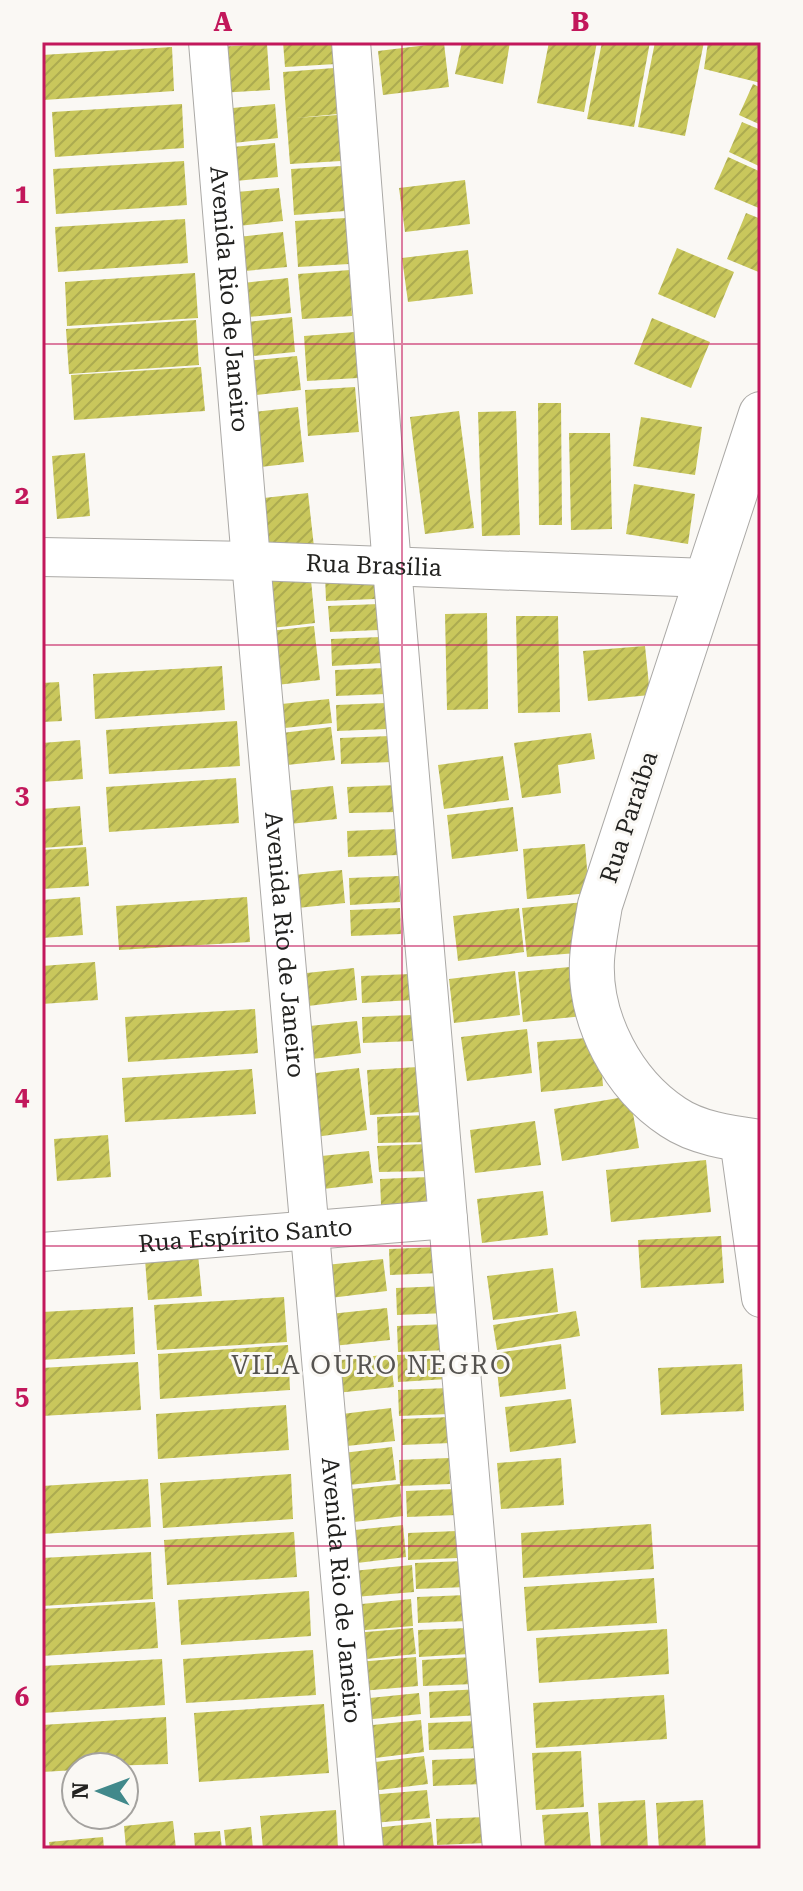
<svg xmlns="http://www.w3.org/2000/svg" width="803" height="1891" font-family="'Roboto Serif',serif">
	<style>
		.building { fill: url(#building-hatch) }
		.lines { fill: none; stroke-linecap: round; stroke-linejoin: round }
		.minor-casing { stroke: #aba9a6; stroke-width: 40 }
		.major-casing { stroke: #aba9a6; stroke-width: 46 }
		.minor { stroke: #fff; stroke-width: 38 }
		.major { stroke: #fff; stroke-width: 44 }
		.grid { fill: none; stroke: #c2185b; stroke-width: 2; stroke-opacity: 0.55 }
		.labels { text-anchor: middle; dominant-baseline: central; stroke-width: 6; stroke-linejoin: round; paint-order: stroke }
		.street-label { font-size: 24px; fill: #222220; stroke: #faf8f4 }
		.neighbourhood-label { font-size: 26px; letter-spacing: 2px; fill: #555350; stroke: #faf8f4 }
		.neatline { fill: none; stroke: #c2185b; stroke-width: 3 }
		.grid-label { font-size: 26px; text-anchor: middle; font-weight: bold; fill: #c2185b }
	</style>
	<defs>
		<pattern id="building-hatch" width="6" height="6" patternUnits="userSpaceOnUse" patternTransform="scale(2)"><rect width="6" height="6" fill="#c9c75c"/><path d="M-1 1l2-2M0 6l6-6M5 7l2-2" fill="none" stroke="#acab50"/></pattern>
	</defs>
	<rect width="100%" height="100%" fill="#faf8f4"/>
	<path class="building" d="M283,42H334L336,64L285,67Z
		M462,42H510L503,84L455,74Z
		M549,42H597L584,112L537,103Z
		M602,42H650L634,127L587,119Z
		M655,42H704L685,136L638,127Z
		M708,42L761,44V83L704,69Z
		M444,43L449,87L383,95L378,51Z
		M267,44L270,90L219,93L216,47Z
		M172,47L174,91L44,100L42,55Z
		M334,68L338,114L296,118L337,115L341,161L290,164L283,72Z
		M753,84L761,88V125L739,115Z
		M182,104L184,148L55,157L52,112Z
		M275,104L278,138L225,144L222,109Z
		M742,122L761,130V167L729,152Z
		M275,143L278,177L226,182L222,148Z
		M728,157L761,172V209L714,189Z
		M184,161L187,205L56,214L53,169Z
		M342,166L345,211L294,215L291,169Z
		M465,180L470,224L405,232L399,188Z
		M279,188L283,221L230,227L226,193Z
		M746,213L761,219V273L727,259Z
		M346,218L349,264L298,267L295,221Z
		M185,219L188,263L58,272L55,227Z
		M283,232L287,267L234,272L230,238Z
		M677,248L734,272L715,318L658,294Z
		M468,250L473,294L408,302L402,258Z
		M350,270L352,316L302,319L298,274Z
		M195,273L198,318L67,326L65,282Z
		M288,278L291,313L238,318L235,284Z
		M292,317L295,352L243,357L239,323Z
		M652,318L710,342L691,388L634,364Z
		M196,320L199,365L69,374L66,329Z
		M355,332L358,378L307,381L304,336Z
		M297,356L301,390L248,396L245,361Z
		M201,367L205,411L74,420L71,375Z
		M355,387L359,432L308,436L305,390Z
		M538,403H561L562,525H539Z
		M298,407L304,462L252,468L245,413Z
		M459,411L474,528L425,534L410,417Z
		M516,411L520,535L482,536L478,412Z
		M641,417L702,427L695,475L633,466Z
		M569,433H610L612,529L571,530Z
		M85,453L90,516L57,519L52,456Z
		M634,484L695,494L688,544L626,534Z
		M308,493L314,547L262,554L255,499Z
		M310,569L315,623L263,629L257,575Z
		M375,573V599L326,601L325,575Z
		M379,604V630L330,632L328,606Z
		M487,613L488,709L447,710L445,614Z
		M516,616H558L560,712L518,713Z
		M314,626L320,680L268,686L261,632Z
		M381,637L382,663L332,666L331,639Z
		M645,646L650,695L588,701L583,651Z
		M222,666L225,710L95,719L93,674Z
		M385,668L386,694L336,696L335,670Z
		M59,682L62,721L42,722V683Z
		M329,699L332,723L275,729L272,705Z
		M386,703L387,729L337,731L336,705Z
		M237,721L240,766L109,774L106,730Z
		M331,727L335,760L277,766L274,734Z
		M591,733L595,759L558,765L561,793L522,798L514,743Z
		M390,736L392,762L341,764L340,738Z
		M80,740L83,779L42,782V743Z
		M503,756L509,800L444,809L438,765Z
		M236,778L239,823L109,832L106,787Z
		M398,785V812L349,813L347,787Z
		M333,786L337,819L280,825L276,792Z
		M80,806L83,845L42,848V809Z
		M513,807L518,851L452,859L447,815Z
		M397,829L398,855L348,857L347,831Z
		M585,844L589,893L527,899L523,849Z
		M86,847L89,886L42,889V850Z
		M342,870L345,903L288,909L285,876Z
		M399,876L400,902L350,905L349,878Z
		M80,897L83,935L42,938V900Z
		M247,897L250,942L119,950L116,906Z
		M585,902L589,952L527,957L522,908Z
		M400,908L401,934L351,936L350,910Z
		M519,908L524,952L458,961L453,916Z
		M95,962L98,1000L42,1004V966Z
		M580,966L584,1016L523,1022L518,972Z
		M354,968L357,1000L300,1007L297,974Z
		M515,971L520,1015L454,1023L449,979Z
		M411,974L412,1000L362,1003L361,976Z
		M255,1009L258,1053L128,1062L125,1017Z
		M412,1015L413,1041L363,1043L362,1017Z
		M357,1021L361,1053L304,1060L300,1027Z
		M527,1029L532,1073L467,1081L461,1037Z
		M599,1037L603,1086L541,1092L537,1042Z
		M418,1067L421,1112L370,1115L367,1070Z
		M359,1068L367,1130L315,1137L308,1074Z
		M252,1069L256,1114L125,1122L122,1078Z
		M630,1096L639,1148L562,1161L554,1109Z
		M427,1115L428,1142L378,1143L377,1117Z
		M535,1121L541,1165L475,1173L470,1130Z
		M108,1135L111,1177L57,1181L54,1139Z
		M428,1144L429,1171L379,1172L377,1146Z
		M369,1151L373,1183L315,1190L312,1157Z
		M706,1160L711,1212L611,1222L606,1170Z
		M429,1177L430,1203L381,1205L380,1179Z
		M543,1191L548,1235L482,1243L477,1199Z
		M721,1236L724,1283L641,1288L638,1240Z
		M439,1247L440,1273L390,1275L389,1249Z
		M198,1254L202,1296L148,1300L145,1259Z
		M383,1259L387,1291L330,1298L326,1265Z
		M553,1268L558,1312L493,1320L487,1276Z
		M446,1286L447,1313L397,1315L396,1288Z
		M284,1297L287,1342L157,1350L154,1305Z
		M133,1307L135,1354L42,1360V1312Z
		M387,1308L390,1340L333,1346L330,1314Z
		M576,1311L580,1336L497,1350L493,1325Z
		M447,1324L448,1350L398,1352L397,1326Z
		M561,1344L566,1389L500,1397L495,1353Z
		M288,1345L290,1390L160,1399L158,1354Z
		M447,1353L448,1379L398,1382L397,1355Z
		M390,1354L394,1387L336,1393L333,1361Z
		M138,1362L141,1410L42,1416V1368Z
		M742,1364L744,1411L661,1415L658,1368Z
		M448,1388L449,1414L399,1416L398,1390Z
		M571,1399L576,1443L510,1452L505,1407Z
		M286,1405L289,1450L158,1459L156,1414Z
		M391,1408L395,1441L337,1447L334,1415Z
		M450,1417L451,1443L402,1445L401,1419Z
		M392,1447L396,1480L339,1486L335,1454Z
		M449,1458L450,1484L400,1486L399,1460Z
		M561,1458L564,1505L501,1509L497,1463Z
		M291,1474L293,1519L163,1528L160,1483Z
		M148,1479L151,1527L42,1534V1486Z
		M400,1484L403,1516L346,1523L342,1490Z
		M456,1489L457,1515L407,1517L406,1491Z
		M651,1524L654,1569L523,1578L521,1533Z
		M403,1525L406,1557L349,1564L345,1531Z
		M457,1531L458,1558L408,1560V1533Z
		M294,1532L297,1577L167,1585L164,1540Z
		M151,1552L153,1599L42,1606V1558Z
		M465,1561L466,1587L416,1589L415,1563Z
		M412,1565L414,1592L355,1597L353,1571Z
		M654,1578L657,1623L527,1631L524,1587Z
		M309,1591L311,1636L181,1645L178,1600Z
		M467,1595V1621L418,1623L417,1597Z
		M411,1599L413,1626L354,1631L352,1605Z
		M155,1602L158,1648L42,1656V1609Z
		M413,1628L416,1654L356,1660L354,1633Z
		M468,1628L469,1654L419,1657L418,1630Z
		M667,1629L669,1674L539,1683L536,1638Z
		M313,1650L316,1695L186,1703L183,1659Z
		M416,1657L418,1686L361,1691L358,1662Z
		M472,1657L474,1684L423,1686L422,1660Z
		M162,1659L165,1705L42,1713V1666Z
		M479,1689L480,1715L430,1718L429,1692Z
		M419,1693L421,1714L363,1720L360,1699Z
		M664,1695L667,1739L536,1748L533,1703Z
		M324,1704L329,1773L199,1782L194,1713Z
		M166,1717L168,1764L76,1767V1770L42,1772V1725Z
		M421,1720L424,1752L367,1759L363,1726Z
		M478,1721L479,1748L429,1750L428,1723Z
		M581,1751L584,1807L536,1810L532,1753Z
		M424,1756L428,1784L371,1791L367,1763Z
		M482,1758L483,1784L433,1786L432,1760Z
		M427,1790L430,1818L373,1823L370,1795Z
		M645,1800L648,1849H601L598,1803Z
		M703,1800L706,1849H659L656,1803Z
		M336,1810L338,1849H263L260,1816Z
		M588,1812L591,1849H545L542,1815Z
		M486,1817L487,1843L437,1845L436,1819Z
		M173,1821L176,1849H126L124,1826Z
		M431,1822L434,1849H376L374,1828Z
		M251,1827L253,1849H226L224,1830Z
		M220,1831L222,1849H195L194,1833Z
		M103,1837L104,1849H50L49,1842Z"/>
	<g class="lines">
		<defs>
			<g id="minor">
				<path id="s1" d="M208,42L251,561L364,1849"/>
				<path d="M351,42L392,567L502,1849"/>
				<path id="s2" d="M42,557L251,561L707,578"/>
				<path d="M739,1139L761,1298"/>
				<path id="s3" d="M42,1252L448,1219"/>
			</g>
			<path id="major" d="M761,414L600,905C597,924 593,942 592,960C589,1020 623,1084 673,1117C698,1134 732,1138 761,1142"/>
		</defs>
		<use href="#minor" class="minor-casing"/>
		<use href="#major" class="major-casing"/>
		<use href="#minor" class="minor"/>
		<use href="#major" class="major"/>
	</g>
	<path class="grid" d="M402,42V1849M42,344H761M42,645H761M42,946H761M42,1246H761M42,1546H761"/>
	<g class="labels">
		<g class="street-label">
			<text stroke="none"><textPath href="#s1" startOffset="258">Avenida Rio de Janeiro</textPath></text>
			<text stroke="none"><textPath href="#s2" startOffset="332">Rua Brasília</textPath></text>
			<text transform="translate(629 817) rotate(-72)">Rua Paraíba</text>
			<text stroke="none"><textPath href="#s1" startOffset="906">Avenida Rio de Janeiro</textPath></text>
			<text stroke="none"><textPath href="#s3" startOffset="204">Rua Espírito Santo</textPath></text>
			<text stroke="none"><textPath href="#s1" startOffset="1554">Avenida Rio de Janeiro</textPath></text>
		</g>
		<g class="neighbourhood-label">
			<text x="372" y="1365">VILA OURO NEGRO</text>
		</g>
	</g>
	<rect width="803" height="1891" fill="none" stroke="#faf8f4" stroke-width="88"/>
	<g transform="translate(100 1791) rotate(271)"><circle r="38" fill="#faf8f4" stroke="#a4a29f" stroke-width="2"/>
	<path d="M0-6L14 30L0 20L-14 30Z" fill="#41898b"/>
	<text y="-12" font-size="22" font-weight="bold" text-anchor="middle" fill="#222220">N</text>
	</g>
	<rect x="44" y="44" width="715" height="1803" class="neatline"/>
	<g class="grid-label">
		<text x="223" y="31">A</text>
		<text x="580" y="31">B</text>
		<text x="22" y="203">1</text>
		<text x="22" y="504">2</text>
		<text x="22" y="804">3</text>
		<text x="22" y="1105">4</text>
		<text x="22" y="1405">5</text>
		<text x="22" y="1706">6</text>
	</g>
</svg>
